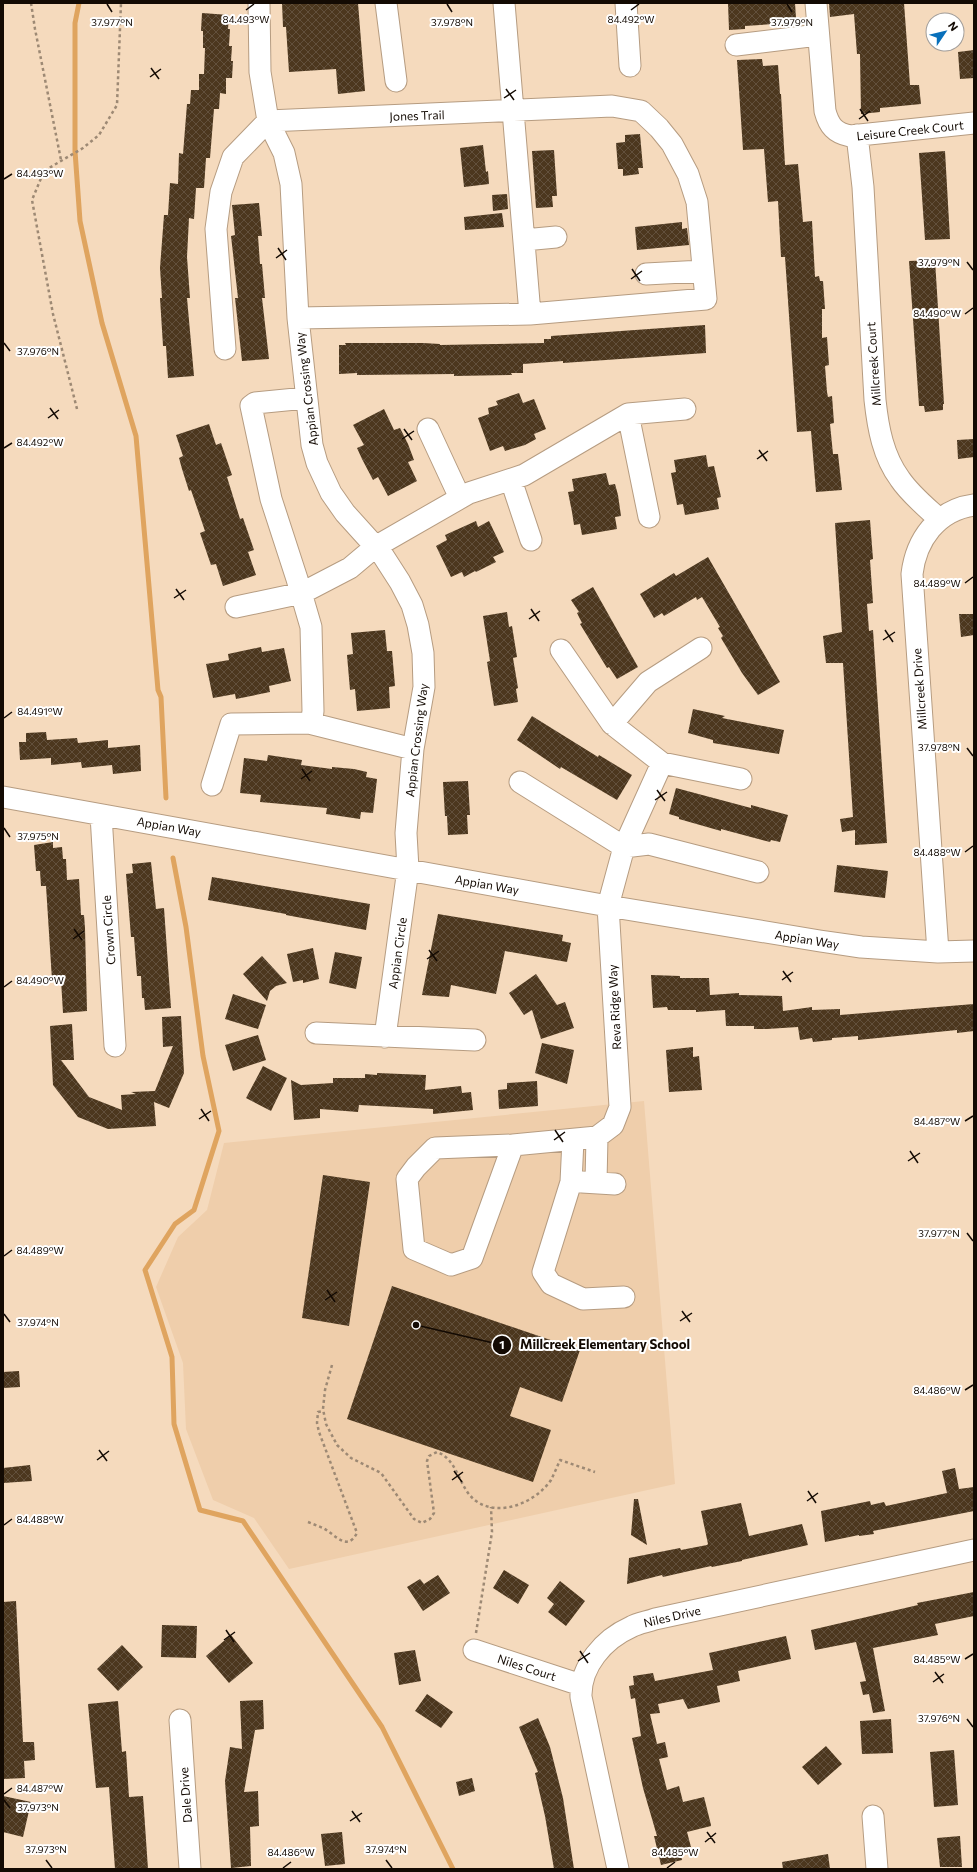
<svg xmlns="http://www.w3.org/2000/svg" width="977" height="1872" font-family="Commissioner,sans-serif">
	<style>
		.built { fill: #efceab }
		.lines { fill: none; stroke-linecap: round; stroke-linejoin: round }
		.stream { stroke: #dfa45f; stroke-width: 5 }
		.building { fill: url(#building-cross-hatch) }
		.minor-casing { stroke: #b69c81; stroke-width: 23 }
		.path { stroke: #9d8974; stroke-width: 2.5; stroke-dasharray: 3 3; stroke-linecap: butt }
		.minor { stroke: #fff; stroke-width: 21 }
		.ticks { fill: none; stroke: #130a03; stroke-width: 1.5 }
		.labels { text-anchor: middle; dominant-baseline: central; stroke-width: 4; stroke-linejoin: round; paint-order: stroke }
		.street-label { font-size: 12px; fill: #130a03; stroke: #fff }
		.ticks-label { font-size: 10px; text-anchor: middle; fill: #130a03; stroke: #fff; stroke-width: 4; stroke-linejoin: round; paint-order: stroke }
		.leader { fill: none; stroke: #130a03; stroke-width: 1.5 }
		.callout-dot { fill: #130a03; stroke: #fff; stroke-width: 1.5 }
		.mark-label { font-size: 12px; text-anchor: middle; font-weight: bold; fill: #fff }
		.callout-label { font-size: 13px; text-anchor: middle; font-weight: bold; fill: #130a03; stroke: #fff; stroke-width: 4; stroke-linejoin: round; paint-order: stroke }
	</style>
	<defs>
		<pattern id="building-cross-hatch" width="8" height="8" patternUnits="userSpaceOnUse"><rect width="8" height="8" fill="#4c371e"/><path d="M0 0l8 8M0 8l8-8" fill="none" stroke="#62503c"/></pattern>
	</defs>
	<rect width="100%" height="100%" fill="#f5dabd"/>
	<path class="built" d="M644,1101L675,1484L289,1569L254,1518L213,1500L186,1429L183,1363L156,1287L178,1237L207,1210L224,1143Z"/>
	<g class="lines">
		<path class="stream" d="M79,3L75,23V151L80,221L102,323L136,436L158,690L161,697L166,798
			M173,858L186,927L203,1056L219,1131L194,1210L175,1224L145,1270L172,1357L174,1424L200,1510L243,1521L382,1727L453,1869"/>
	</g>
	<path class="building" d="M282,3H358L365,91L338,94L336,69L289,72L286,27H283Z
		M728,3H795L796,18H774V24L745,26V29L729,30Z
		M829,3H904L910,85H919L921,104L880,108V112L861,114L860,54H857L854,14L830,17Z
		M202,13L229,15L228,29H230L229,46H232L231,61H233L232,78H226V94L220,93L219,109H214L210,158H206L204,188H196L194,219L189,218L187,257L190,298H187L194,376L168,378L166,346H163L160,298H162L160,268L164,215H168L170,183L178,184L179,153L183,154L187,104H190L191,90H199V74H204L205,48H203V31H201Z
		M974,50V78L960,79L958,52Z
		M762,59L763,66L778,65L780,94H781L785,165L798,164L803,222L812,221L815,277L819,276L820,281H823L825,309H822V338L827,337L829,365L825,366L827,392L828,397L832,396L834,423L830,424L833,454H838L842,490L816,492L811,431L797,432L785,257H781L778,201L768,202L764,149L743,150L737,60Z
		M640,134L643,168H638L639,174L623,176V169H618L616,143L625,142V135Z
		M483,145L486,172L488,171L489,184L464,187L460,148Z
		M554,150L557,196H552L553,207L536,208L532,151Z
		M945,151L950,239L925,240L919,153Z
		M507,194L508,209L493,211L492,195Z
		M259,203L262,236H258L260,264H262L265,298H262L269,359L242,361L235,298H238L231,236L235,235L232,205Z
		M502,213L504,227L465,230L464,217Z
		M682,222V229L687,228L689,245L637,250L635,227Z
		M935,260L944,404H943V410L925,412L924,406H919L909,261Z
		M705,325L706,353L563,363V361L523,364V373H511L512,375L454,376V374L357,375V373L339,374V345H346L345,343H423L440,344V345L544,343V339H551V336Z
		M519,393L523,403L534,399L546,429L534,434L536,439L525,445L505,451L503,446L490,451L478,418L489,414L488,408L498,405L496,401Z
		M384,409L394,430L400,428L408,444L414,460L408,462L417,481L388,496L378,477L373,480L362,459L357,448L364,445L353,425Z
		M209,424L216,445L221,443L232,475L227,477L240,519L243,518L254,550L248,552L256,575L223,586L216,564L211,565L200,533L205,531L191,490L189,491L182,469L179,458L183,456L176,435Z
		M974,439V457L958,459L957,440Z
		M706,455L708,467L714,466L721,497L717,498L719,509L685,515L683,504L677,505L671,473L676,472L674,460Z
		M606,473L609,485L615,484L618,495L621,516L615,517L617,529L582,535L580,524L574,525L572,512L568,492L574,491L572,479Z
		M870,520L873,559L870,560L873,603L867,604L869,631L873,630L887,843L855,845V830L842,832L840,819L853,817L843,663H826L823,636L842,632L835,523Z
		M476,521L478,527L489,521L504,552L493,557L496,562L476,572L475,571L464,577L462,572L451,577L436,546L447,540L445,535Z
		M708,557L780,682L758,695L742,673L721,638L723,636L718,628L720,627L702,597L697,600L696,597L664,616L662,613L654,618L640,594L674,573L676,576Z
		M593,587L638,667L617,679L609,667L607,668L580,624L582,623L577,613L579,612L571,600Z
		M507,612L509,627L512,626L517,657L513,658L518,688L516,689L518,702L494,706L487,662L490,661L483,616Z
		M959,614H974V635L961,637Z
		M385,630L387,651H392L395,686L389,687L390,708L357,711L355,689L350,690L347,655L353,654L351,633Z
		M261,647L262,652L284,648L291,681L269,686L270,692L236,699L235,694L213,698L206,664L229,660L228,654Z
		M693,709L725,716L722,718L784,730L779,754L713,743V740L688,733Z
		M532,716L598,757L599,755L632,775L617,800L561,767L560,769L517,740Z
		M46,732L47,740L77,738L78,743L108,740V748L140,745L141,771L113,774L112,765L82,768L81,762L51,765V758L20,760L19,742H26V733Z
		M268,755L302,760L301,765L332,769V767L354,769L367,772L366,777L377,779L373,813L361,812L360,819L326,814L327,808L260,802L261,795L240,793L244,758L267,761Z
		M468,781L470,815H467L468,834L448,835L447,816H445L443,782Z
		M676,788L751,808V805L788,815L780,842L771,840L770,842L721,829V831L679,819V817L669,814Z
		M53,842V848L62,847L63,859H66L67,880L79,879L81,915H84L85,928L87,1011L63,1013L61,980H52L46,886H41L40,871H36L34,845Z
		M151,862L156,909L164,908L171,1008L145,1010L144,998H142L141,976H137L134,937H131L126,874L133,873L132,864Z
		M837,865L888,871L885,898L834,892Z
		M212,877L370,904L366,930L286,915V914L208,900Z
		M438,914L563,935L562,941L571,943L567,962L505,951L496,994L451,985L449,997L422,995Z
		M313,948L319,979L303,983V980L293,982L287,954Z
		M335,952L362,957L356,989L329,983Z
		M262,956L287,983L276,986L270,991L267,1001L243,974Z
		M536,974L557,1005L565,1002L574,1028L541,1039L532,1010L524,1015L509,993Z
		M651,975L680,976V978H709L710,995L739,993V995L782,996L783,1011L812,1007V1010L840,1009V1015L974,1004V1031L957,1033V1030L858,1040V1036L832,1038V1040L813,1042L812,1038L800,1040L798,1027L767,1029H754V1026H726L725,1010L696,1012V1010H668L667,1007L653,1008Z
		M233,994L266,1005L258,1029L225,1019Z
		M181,1016L184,1073L169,1108L154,1102L156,1126L108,1129L78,1117L53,1085L50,1026L72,1024L74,1060H61L89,1097L122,1110L121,1095L136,1094L131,1092L155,1091L173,1046L163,1047L162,1017Z
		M258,1035L266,1060L233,1071L225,1045Z
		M542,1043L574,1050L567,1084L535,1073Z
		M693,1047V1057L699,1056L702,1090L669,1092L666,1050Z
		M263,1066L287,1078L271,1111L246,1098Z
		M377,1073L426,1075L425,1090L461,1086L462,1093L471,1092L473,1110L433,1114V1109L359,1105L358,1112L320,1109V1118L294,1120L291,1080L301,1085L333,1083V1078H365V1074L377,1075Z
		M537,1081L538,1106L499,1109L498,1090L507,1089V1083Z
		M323,1175L370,1182L349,1326L302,1318Z
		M392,1286L580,1350L562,1402L520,1387L510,1416L551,1430L533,1482L347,1419Z
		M19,1371L20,1387L3,1388V1372Z
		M30,1465L32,1481L3,1483V1468Z
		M955,1468L959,1489L974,1487V1511L873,1531L874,1534L859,1536V1535L825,1542L821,1511L870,1501L871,1505L884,1502L886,1506L947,1493L942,1471Z
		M634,1499H638L647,1545L631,1535Z
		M741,1503L749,1536L802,1524L808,1545L742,1560V1561L712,1567L711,1566L663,1577L662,1575L627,1584L629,1558L680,1548L681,1550L707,1545L708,1544L701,1511Z
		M504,1570L529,1585L518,1604L493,1588Z
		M438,1575L450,1593L423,1611L407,1587L420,1579L424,1584Z
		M560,1581L585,1601L566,1626L548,1612L554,1604L547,1598Z
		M974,1592V1616L935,1624L938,1635L873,1648L885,1711L873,1713L869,1694L863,1695L860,1682L866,1681L856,1642L815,1650L811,1630L918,1605L917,1603Z
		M16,1601L23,1742H34L35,1760L24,1761L25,1778L3,1779V1602Z
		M162,1625L197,1626L196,1658L161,1657Z
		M231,1635L253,1663L229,1683L206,1656Z
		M786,1636L791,1659L738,1671L740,1681L717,1686L720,1702L688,1709L683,1699L658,1704L660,1713L650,1714L657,1744L665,1742L668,1757L659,1759L667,1790L679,1786L683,1802L704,1797L711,1825V1826L687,1832L691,1847L680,1850L682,1860L661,1865L654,1836H657L643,1788L632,1738L641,1736L635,1698L631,1699L629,1686L634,1685L633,1676L653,1673L655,1681L713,1670L709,1653Z
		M122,1645L143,1667L118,1691L97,1669Z
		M415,1650L421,1681L399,1685L394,1653Z
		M427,1694L453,1712L441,1728L415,1711Z
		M263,1700L264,1729L255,1730L244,1792L258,1791L259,1826L250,1827L251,1866L231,1868L225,1781L230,1747L242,1749L240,1701Z
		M118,1701L122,1752L126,1751L129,1797L143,1796L148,1869H115L109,1787L96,1788L88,1704Z
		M538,1718L550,1747L563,1798L574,1869H554L545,1816L535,1773L538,1772L519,1727Z
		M891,1719L893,1753L862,1754L860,1721Z
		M826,1746L842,1764L818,1785L802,1767Z
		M954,1750L958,1805L934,1807L930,1752Z
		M472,1778L475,1791L459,1796L456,1782Z
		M3,1796L31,1802L23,1837L3,1832Z
		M342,1832L345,1864L325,1866L321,1834Z
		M960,1836L962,1867H940L937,1838Z
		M828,1854L830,1869H783L782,1862Z"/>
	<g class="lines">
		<defs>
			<path id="minor" d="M259,3L260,72L268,121L284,153L291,184L298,318L312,445L317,463L331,493L345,513L382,554L400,582L412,605L418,625L423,653L424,687L413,749L406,833L408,869L385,1037
				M386,3L396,81
				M504,3L530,314
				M626,3L630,66
				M816,3L825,111C829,126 835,133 850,136L974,123
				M736,45L818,35
				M268,121L612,106L641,111L659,128L672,144L688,174L697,202L706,299L530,314L298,318
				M857,135L863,187L875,400C878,428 883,456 900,479C910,494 926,507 939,519
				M524,240L556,237
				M646,274L703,271
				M225,349L216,229L221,192L233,157L268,121
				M306,398L255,403L251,406L271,499L297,579L311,627L313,711L312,719L309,723
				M628,414L649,517
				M428,429L460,498
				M511,480L531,540
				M236,607L302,593L350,568L375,547L469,493L524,475L628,414L685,409
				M561,650L612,724
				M662,763L741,779
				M520,782L624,847L649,844L758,872
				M212,785L231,724L309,723L413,749
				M3,797L608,906L820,941L861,947L938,952L974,951
				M101,815L115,1046
				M938,952L912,574C916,540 937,510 974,505
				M316,1033L475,1040
				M573,1140L571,1182L543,1272L551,1284L583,1299L624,1297
				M513,1145L597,1137L613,1125L620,1107L608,906L624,847L662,763L612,724L648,682L701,648
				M513,1145L472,1258L451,1265L414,1249L407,1179L416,1167L435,1148Z
				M582,1182L615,1184
				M596,1182L597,1137
				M474,1650L581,1685
				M180,1720L190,1869
				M873,1816L877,1869
				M618,1869L581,1697C580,1666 604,1639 631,1627C638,1623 647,1622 655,1619L974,1550"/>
		</defs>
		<use href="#minor" class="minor-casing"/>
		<path class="path" d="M31,3L35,29L61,160
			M77,409L53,314L32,200L44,171L83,148L99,135L117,105L121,3
			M332,1365L325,1390L323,1409L326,1424L337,1445L351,1458L381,1473L414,1519L422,1523L430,1519L434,1513L427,1461L429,1456L437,1452C459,1460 458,1488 476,1501C500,1518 536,1502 551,1480C554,1474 557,1467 560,1460L595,1472
			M308,1522C313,1524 318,1526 323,1528C336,1535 347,1552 357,1533L319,1432L317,1423L318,1412L323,1411
			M476,1633L492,1532L491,1507"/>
		<use href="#minor" class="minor"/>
	</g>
	<path class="ticks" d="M107,4L112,12M447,4L452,12M787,4L792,12M246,10L254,4M631,10L639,4M151,68L159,79M150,77L161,69M506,89L514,100M504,98L516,90M860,109L868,121M859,119L870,111M4,179L12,174M278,248L286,260M276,258L287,250M967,262L973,270M632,269L640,281M631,279L642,271M965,314L973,308M4,343L10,351M50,408L58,419M48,418L59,410M404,429L412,440M402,439L414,431M4,448L12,443M759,450L767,461M757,459L768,451M965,583L973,577M176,589L184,600M174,598L186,590M531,609L539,621M529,619L540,611M885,630L893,642M883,640L895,632M4,718L12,712M967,748L973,756M302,769L310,781M301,779L312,771M657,790L665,801M655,800L667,792M4,828L10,837M965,852L973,846M74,929L82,940M73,939L84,931M429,950L437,961M427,959L439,951M783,971L791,982M782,980L793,972M4,987L12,981M201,1109L209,1121M199,1119L211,1111M965,1121L973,1116M555,1130L563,1142M554,1140L565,1132M910,1151L918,1163M908,1161L920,1153M967,1233L973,1241M4,1256L12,1250M327,1290L335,1302M325,1300L337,1292M682,1311L690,1322M4,1314L10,1322M680,1321L692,1313M965,1390L973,1385M99,1450L107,1461M97,1460L109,1451M454,1471L462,1482M452,1480L463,1472M808,1491L816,1503M807,1501L818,1493M4,1525L12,1519M226,1630L234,1642M224,1640L235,1632M580,1651L588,1663M965,1659L973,1654M578,1661L590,1653M935,1672L943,1683M933,1682L944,1674M967,1719L973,1727M4,1794L12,1788M4,1800L10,1808M352,1811L360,1822M350,1821L362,1813M707,1832L715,1843M705,1842L716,1833M46,1860L52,1868M386,1860L392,1868M283,1868L291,1862M667,1868L675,1862"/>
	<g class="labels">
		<g class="street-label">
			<text transform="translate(417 115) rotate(-2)">Jones Trail</text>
			<text transform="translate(910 130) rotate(-6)">Leisure Creek Court</text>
			<text transform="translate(873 364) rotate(-94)">Millcreek Court</text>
			<text transform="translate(306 389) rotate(-97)">Appian Crossing Way</text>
			<text transform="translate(919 689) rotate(-94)">Millcreek Drive</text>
			<text transform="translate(416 740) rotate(-83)">Appian Crossing Way</text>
			<text transform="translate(169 826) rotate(10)">Appian Way</text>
			<text transform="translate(487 884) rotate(10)">Appian Way</text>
			<text transform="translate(108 930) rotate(-94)">Crown Circle</text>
			<text transform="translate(807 939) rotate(9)">Appian Way</text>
			<text transform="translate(397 953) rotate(-82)">Appian Circle</text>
			<text transform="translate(614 1007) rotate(-93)">Reva Ridge Way</text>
			<text transform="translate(672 1616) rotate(-13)">Niles Drive</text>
			<text transform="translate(527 1667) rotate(18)">Niles Court</text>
			<text transform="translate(185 1795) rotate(-94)">Dale Drive</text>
		</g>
	</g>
	<g class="ticks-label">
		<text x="246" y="23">84.493°W</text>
		<text x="631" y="23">84.492°W</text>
		<text x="112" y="26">37.977°N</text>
		<text x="452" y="26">37.978°N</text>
		<text x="792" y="26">37.979°N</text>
		<text x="40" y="177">84.493°W</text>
		<text x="939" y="266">37.979°N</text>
		<text x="937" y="317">84.490°W</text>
		<text x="38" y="355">37.976°N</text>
		<text x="40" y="446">84.492°W</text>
		<text x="937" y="587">84.489°W</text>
		<text x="40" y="715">84.491°W</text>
		<text x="939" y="751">37.978°N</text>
		<text x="38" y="840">37.975°N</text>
		<text x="937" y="856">84.488°W</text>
		<text x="40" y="984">84.490°W</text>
		<text x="937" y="1125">84.487°W</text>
		<text x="939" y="1237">37.977°N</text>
		<text x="40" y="1254">84.489°W</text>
		<text x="38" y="1326">37.974°N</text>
		<text x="937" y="1394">84.486°W</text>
		<text x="40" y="1523">84.488°W</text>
		<text x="937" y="1663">84.485°W</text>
		<text x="939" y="1722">37.976°N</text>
		<text x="40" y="1792">84.487°W</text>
		<text x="38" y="1811">37.973°N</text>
		<text x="46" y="1853">37.973°N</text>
		<text x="386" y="1853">37.974°N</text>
		<text x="291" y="1856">84.486°W</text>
		<text x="675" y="1856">84.485°W</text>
	</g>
	<path class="leader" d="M416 1325L502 1345"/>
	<g class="callout-dot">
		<circle cx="416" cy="1325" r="4"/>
		<circle cx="502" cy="1345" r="10"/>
	</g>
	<g class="mark-label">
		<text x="502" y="1349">1</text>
	</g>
	<g class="callout-label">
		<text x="605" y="1349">Millcreek Elementary School</text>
	</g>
	<rect width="977" height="1872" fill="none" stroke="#130a03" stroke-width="8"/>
	<g transform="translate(945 32) rotate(55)"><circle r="19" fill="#ffffff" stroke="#a19d9a"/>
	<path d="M0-3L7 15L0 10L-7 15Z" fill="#0870bb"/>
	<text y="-6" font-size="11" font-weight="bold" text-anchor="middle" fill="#130a03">N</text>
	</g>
</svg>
